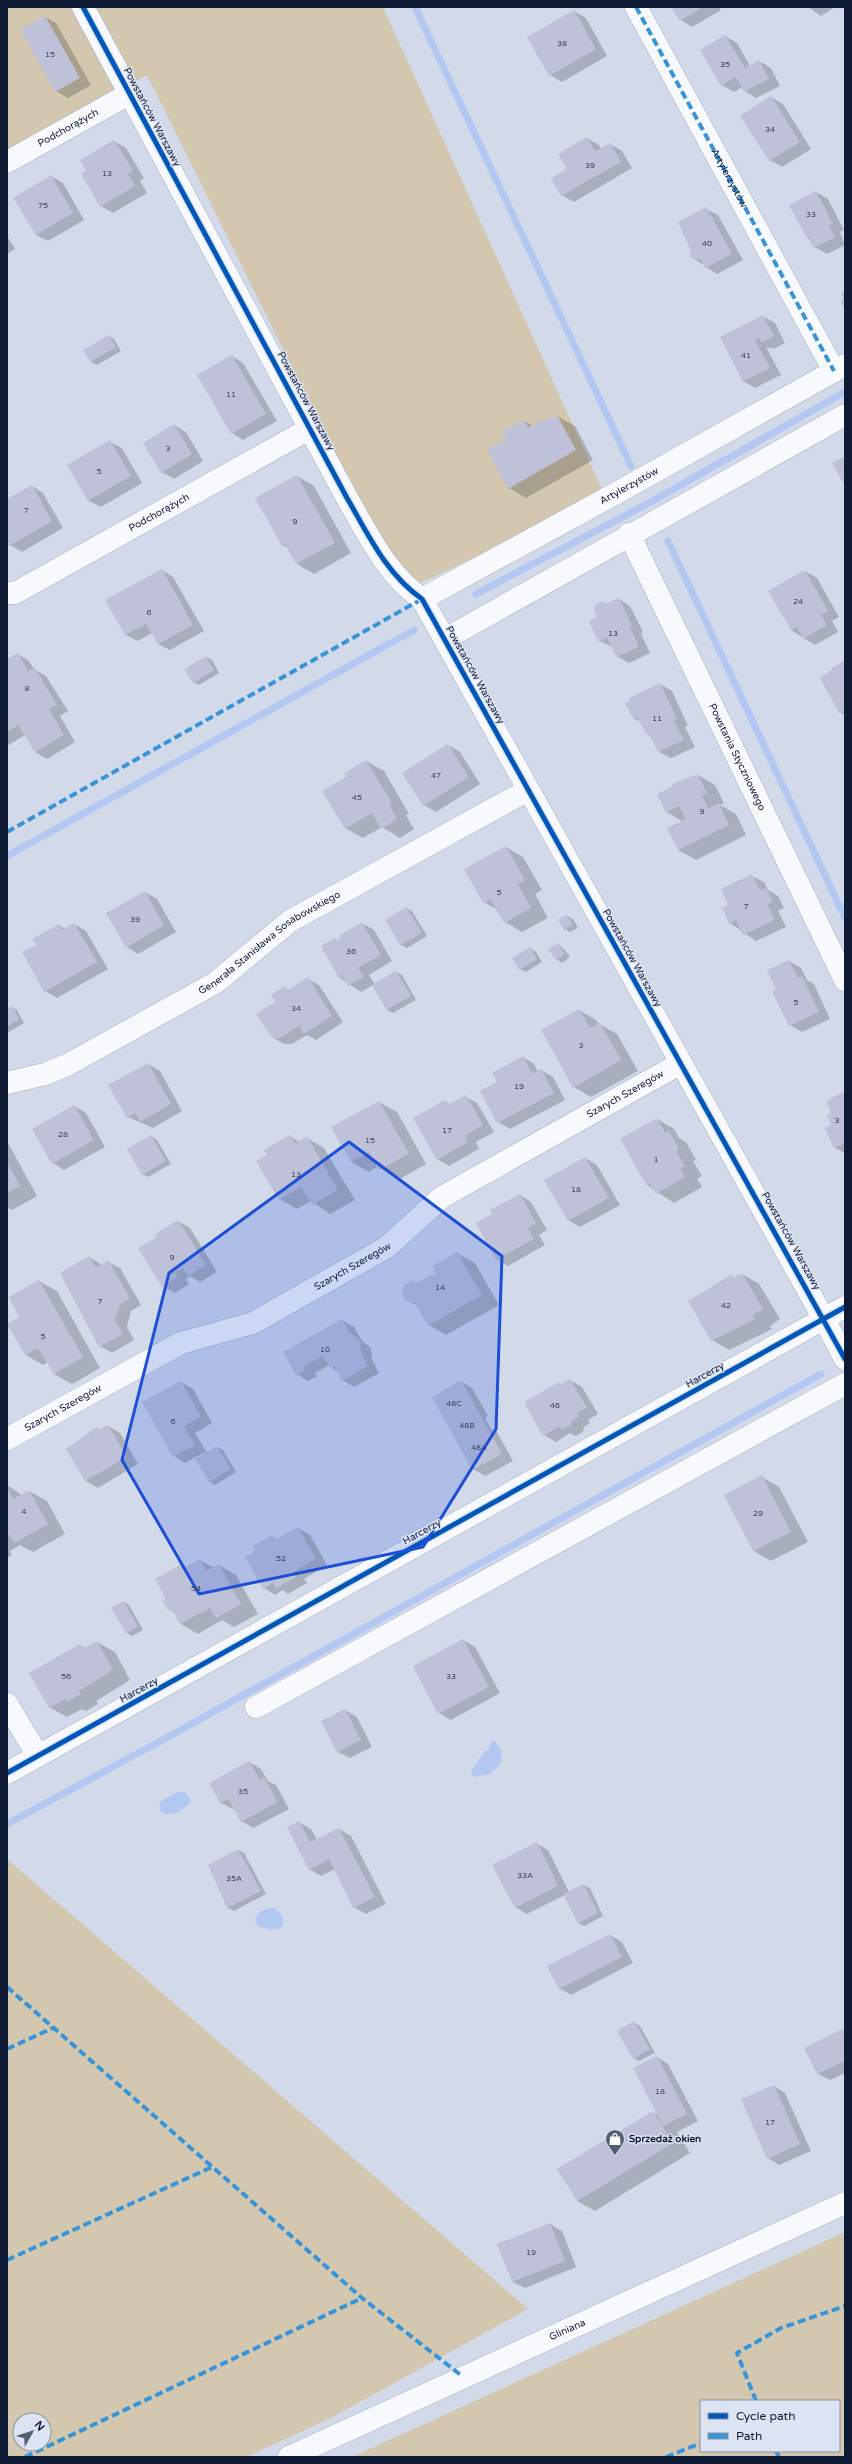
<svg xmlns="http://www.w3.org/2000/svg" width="852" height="2464" font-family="'Varela Round',sans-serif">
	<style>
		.green { fill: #d3c7af; fill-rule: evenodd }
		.water { fill: #b2c7f2 }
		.shadow { fill: #0003 }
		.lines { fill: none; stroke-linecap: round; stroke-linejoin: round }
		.stream { stroke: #b2c7f2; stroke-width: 7 }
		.building { fill: #bec1d7 }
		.street-casing { stroke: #a6afc4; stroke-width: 23 }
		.secondary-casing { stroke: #a6afc4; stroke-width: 23 }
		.street { stroke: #f8f9fc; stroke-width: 22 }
		.secondary { stroke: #f8f9fc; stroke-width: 22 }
		.quiet { stroke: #3894d8; stroke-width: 4; stroke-dasharray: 8 4; stroke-linecap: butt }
		.cycleway-casing { stroke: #dce3f2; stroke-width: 8 }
		.cycleway { stroke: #0057b8; stroke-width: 5 }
		.marked { fill: #1d4ed8; fill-opacity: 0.2; stroke: #1d4ed8; stroke-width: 3; stroke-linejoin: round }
		.labels { text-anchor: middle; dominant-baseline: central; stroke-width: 3; stroke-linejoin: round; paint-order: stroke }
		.number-label { font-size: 8px; fill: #3b445e }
		.street-label { font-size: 10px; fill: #0f1a35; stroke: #dce3f2 }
		.poi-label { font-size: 10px; font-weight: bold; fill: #0f1a35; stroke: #dce3f2; text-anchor: start }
	</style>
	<rect width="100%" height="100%" fill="#d2daea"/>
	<path class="green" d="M7,7H383L605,496L403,591L147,75L7,154Z
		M7,1859L528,2309L331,2418L246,2457H7ZM20,2420H44V2444H20Z
		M845,2232V2457H352ZM701,2401H839V2451H701Z"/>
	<path class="water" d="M495,1741L501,1750L502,1762L490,1774L474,1777L471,1773C474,1766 483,1752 489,1749L490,1743Z
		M178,1792H185L191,1801C184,1810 173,1817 162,1813L159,1808L161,1801Z
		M274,1908L281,1914L284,1922L281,1928L271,1930L258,1926L255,1920C258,1910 264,1909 274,1908Z"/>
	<path class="shadow" d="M672,7H719L721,10L692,27L681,20Z
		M808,7H835L821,16Z
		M574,11L586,18L607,56L562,82L550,75Z
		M45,17L56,23L91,85L68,98L56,91Z
		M725,36L737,43L750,66L759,61L771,68L780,86L756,98L745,91L742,87L734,92L722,85Z
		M771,97L783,104L811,149L782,167L770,160Z
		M587,138L599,145L601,149L610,144L622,151L632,168L574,202L562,195L568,169Z
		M114,141L126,148L144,178L140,181L147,193L113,213L101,206L88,171Z
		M51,176L63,183L84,220L48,241L36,235Z
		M816,192L828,199L844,230L840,232L845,245L827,254L815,247L807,237Z
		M706,209L718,215L743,260L717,274L690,256Z
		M7,236L15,249L7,254Z
		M763,316L775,323L785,343L774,349L766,347L781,375L755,388L743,381L721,338Z
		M109,336L114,339L121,351L97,365L91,362Z
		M232,356L243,363L277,421L243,440L232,433Z
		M557,416L575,426L593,460L526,498L509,488L508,440L524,421L533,426Z
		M174,425L186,432L203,461L174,479L162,472Z
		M110,442L122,448L142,483L101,507L89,501L69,466Z
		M297,476L314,486L351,553L314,574L297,564L289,548L282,545Z
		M32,486L43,493L63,528L22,552L10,545L7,540V500Z
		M162,570L173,577L204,631L170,650L158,644L152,633L138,641L126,635L107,601Z
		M805,571L817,578L839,617L832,621L838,632L815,645L791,630Z
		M619,599L630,606L643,632L641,634L650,653L629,663L617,656L613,647L599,641V618L607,604Z
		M18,654L29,661L34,669L46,676L68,711L60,716L75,742L47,759L35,752L25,735L7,746V661Z
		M206,657L212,660L219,673L199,685L193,682Z
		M845,661V715L840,712L832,668Z
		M660,684L672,691L688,726L685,727L695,747L671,758L659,752L652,737L647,734L641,722L633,718Z
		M448,745L460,752L480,784L436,812L424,805Z
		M366,761L384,771L409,814L406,815L414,829L400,838L382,827L363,838L345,828L347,778Z
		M698,775L715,785L724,803L720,805L736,814L746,835L696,860L678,850L683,822L667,812Z
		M506,847L523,857L542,890L535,894L548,918L522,932L505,922L498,910L484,902Z
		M752,876L764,882L768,890L778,896L784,908L778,911L786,927L756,941L730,923V905Z
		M145,892L157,899L176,932L138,954L127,947Z
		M406,908L412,911L427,936L407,948L401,945L386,920Z
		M567,916L573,919L578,928L570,932L565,929Z
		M362,923L374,930L392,961L369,975L375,984L396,972L402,975L416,1000L393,1013L387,1010L373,985L361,992L340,978L322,947L335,939L338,941Z
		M74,924L86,931L108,969L57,998L45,991L38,945L59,925L65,929Z
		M558,944L563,948L570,957L562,963L556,959Z
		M530,948L536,952L542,962L526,972L520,969Z
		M789,961L801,968L807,980L814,984L830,1019L802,1032L790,1025L778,989Z
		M308,979L319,985L343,1022L316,1040L307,1035L292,1044H284L272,1037L276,1002L285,987L290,990Z
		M12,1007L17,1010L24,1023L7,1033V1010Z
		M579,1010L596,1020L599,1024L617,1034L638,1071L591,1097L574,1087Z
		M523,1057L534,1064L538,1072L541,1070L553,1077L565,1100L510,1129L498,1122V1082Z
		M148,1064L160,1071L182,1111L153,1128L128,1117Z
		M845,1092V1153L835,1148L826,1128L833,1125V1113Z
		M466,1097L477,1103L494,1132L476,1142L479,1149L449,1166L437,1159L445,1101L451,1105Z
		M379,1102L397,1112L426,1164L398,1180L378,1166L369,1172L351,1162Z
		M74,1106L86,1113L105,1147L64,1170L53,1163Z
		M657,1119L674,1129L679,1138L686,1142L696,1160L693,1161L702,1176L697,1179L702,1187L674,1203L647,1185Z
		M151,1136L157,1140L171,1164L148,1177L142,1174Z
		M290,1136L299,1142L307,1138L324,1148L355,1200L330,1214L311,1201L297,1209L280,1199L268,1155Z
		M7,1141L37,1196L12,1210L7,1207Z
		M585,1158L597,1165L620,1205L580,1227L568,1220Z
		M520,1195L531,1202L547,1230L539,1235L545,1245L508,1266L497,1259L494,1214Z
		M178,1221L190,1228L217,1272L200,1282L190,1276L186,1279L189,1284L175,1293L163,1286L159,1237Z
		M457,1253L475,1263L499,1305L446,1335L429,1325L418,1306L407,1300L403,1294L405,1285L412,1281L418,1283L437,1273Z
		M89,1257L102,1265L108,1262L120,1268L141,1305L131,1311L127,1327L134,1340L112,1353L100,1346Z
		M742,1274L759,1284L780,1319L770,1326L772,1329L729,1350L712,1340L732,1275L736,1278Z
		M39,1281L57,1291L100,1368L72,1384L54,1374L48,1362L43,1365L26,1355L9,1324L21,1317Z
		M342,1320L354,1327L362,1341L371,1348L372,1359L379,1373L354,1387L343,1380L338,1372L329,1365L315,1373L317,1376L308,1381L297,1374Z
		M570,1380L582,1387L598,1414L588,1420L590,1423L584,1427L583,1432L576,1436L570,1433L556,1442L544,1435L559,1383L562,1385Z
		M461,1381L472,1388L488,1416L485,1418L491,1429L497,1432L513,1461L485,1476L473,1469L457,1440Z
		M181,1382L193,1389L212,1423L195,1433L207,1453L217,1447L223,1450L236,1472L215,1485L210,1482L197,1459L206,1454L205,1452L185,1463L174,1456Z
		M108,1426L120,1433L138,1464L98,1488L86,1481L68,1449L97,1428L101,1431Z
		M762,1477L779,1487L808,1542L771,1561L754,1551L726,1495Z
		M7,1485L22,1495L29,1491L47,1501L65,1534L33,1552L20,1545L10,1551L12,1555L7,1558Z
		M298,1528L310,1535L327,1565L304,1579L307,1583L288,1594L283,1590L275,1595L264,1588L257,1552L272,1536L277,1540Z
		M200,1560L214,1568L219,1565L236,1575L258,1614L234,1627L222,1620L198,1634L181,1624L175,1613L169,1609L183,1565L187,1567Z
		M124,1602L129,1605L143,1630L132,1636L127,1633L113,1608Z
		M463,1640L475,1647L500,1693L451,1720L439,1713Z
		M97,1642L115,1652L130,1680L96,1701L98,1704L86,1711L82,1709L67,1717L49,1707L80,1645L86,1649Z
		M345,1710L357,1717L372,1747L350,1758L338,1752L323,1721Z
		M249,1762L261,1769L268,1781L276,1785L289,1809L253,1828L242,1821L235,1808L233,1809L221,1803L210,1783Z
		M299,1822L311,1829L317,1840L339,1829L351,1836L386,1904L366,1914L354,1907L335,1869L321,1876L309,1869Z
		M537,1844L548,1850L569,1892L584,1885L590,1888L603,1916L584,1926L578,1923L565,1895L527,1914L515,1907Z
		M238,1850L244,1853L266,1894L234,1911L228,1908L209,1866Z
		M610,1935L622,1942L633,1963L571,1995L559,1988Z
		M634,2023L640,2026L655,2053L639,2061L634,2058Z
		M842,2030L845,2032V2073L830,2080L818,2074Z
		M657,2057L668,2064L698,2121L677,2132L690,2153L595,2211L577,2201L653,2112L659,2116Z
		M774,2086L785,2093L811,2151L779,2165L768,2158Z
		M550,2224L562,2231L576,2267L525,2288L513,2282Z"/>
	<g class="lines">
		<path class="stream" d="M415,7L631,466
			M668,541L845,918
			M476,594L649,503L845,392
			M7,856L414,630
			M7,1824L168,1737L821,1374"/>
	</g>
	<path class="building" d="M671,7H703L680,21Z
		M574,10L596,49L549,76L527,37Z
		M45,16L80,78L55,92L20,29Z
		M725,35L745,68L759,60L769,79L744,92L736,77L721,86L700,50Z
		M771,96L800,142L769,161L740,116Z
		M587,137L595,151L610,143L621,162L561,196L551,178L567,169L558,154Z
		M114,140L133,171L128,174L135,186L100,207L81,174L86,171L80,160Z
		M51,175L73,213L36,235L13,198Z
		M816,191L833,224L829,225L835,237L814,248L808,236L806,237L789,205Z
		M706,207L732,254L705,268L701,260L689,257L691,251L678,222Z
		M845,290V310L841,303L843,297L841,293Z
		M763,315L774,336L762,343L759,338L755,340L770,368L743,382L720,337Z
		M109,335L116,347L91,362L83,350Z
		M232,355L266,414L231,434L197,375Z
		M557,415L576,450L508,489L487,449L506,439L502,431L524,420L528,427Z
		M174,424L192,454L161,473L143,443Z
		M110,440L131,476L88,501L67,465Z
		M845,456V486L832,463Z
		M297,475L335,543L296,564L285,544L282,546L255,498Z
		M32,485L52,521L9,546L7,542V499Z
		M162,569L193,625L158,644L146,624L125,635L105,600Z
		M805,570L828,611L821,615L827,625L803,639L797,627L791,630L768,591Z
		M619,598L632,626L630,627L639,647L616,657L607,638L598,642L589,621L597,617L594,609L595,605L602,601L607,603Z
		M18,653L28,671L35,668L57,705L49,709L64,735L35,752L18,725L7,732V659Z
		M206,656L214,670L193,683L184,669Z
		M845,660V710L839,713L820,678Z
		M660,683L677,719L674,721L684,740L658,752L649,733L646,734L637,717L633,719L625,703L630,701L629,698Z
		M448,744L469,777L423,806L402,773Z
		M366,760L392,803L389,805L397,819L381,829L372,813L345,829L322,791L346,777L344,773Z
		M698,774L707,793L702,796L708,809L719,803L729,825L678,850L667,828L686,819L679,806L666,813L657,794L673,786L672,784Z
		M506,846L525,880L518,884L531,908L504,923L490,899L483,903L464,869Z
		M752,874L760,890L766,888L773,902L767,904L775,920L743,935L736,920L729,924L722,908L728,905L721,889Z
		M145,891L164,925L126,948L106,913Z
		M406,907L422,933L400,945L385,920Z
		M567,915L573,925L564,930L558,920Z
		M362,922L381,955L358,968L364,977L348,986L342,976L339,978L321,946L335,938L336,941L341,938L339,936Z
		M74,923L97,962L44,992L22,952L36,945L32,939L59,924L62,930Z
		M558,943L565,954L556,960L548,949Z
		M530,947L537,959L519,970L512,958Z
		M789,960L798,978L802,976L819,1012L789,1026L772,991L776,989L767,970Z
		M396,971L411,996L387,1010L372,985Z
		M308,977L332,1016L304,1034L299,1026L280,1038L272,1037L256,1014L275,1002L271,995L285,986L288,990Z
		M12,1006L19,1019L7,1027V1009Z
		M579,1009L590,1028L600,1023L621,1060L573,1088L541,1030Z
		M523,1056L532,1074L541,1069L554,1093L497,1123L480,1091L497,1082L492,1073Z
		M148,1063L171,1104L140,1122L135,1113L127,1118L108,1085Z
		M845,1091V1143L834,1148L825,1128L831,1125L827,1115L831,1113L826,1101Z
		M466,1095L483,1125L465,1136L468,1142L437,1160L413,1118L445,1100L448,1105Z
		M379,1101L409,1154L379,1170L369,1152L351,1162L331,1127Z
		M74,1105L94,1140L52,1164L32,1129Z
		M657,1118L665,1133L669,1131L679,1149L676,1151L685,1166L681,1169L685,1177L656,1194L650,1184L647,1186L620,1139Z
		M151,1135L166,1161L142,1175L127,1149Z
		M290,1135L295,1144L307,1136L338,1190L312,1205L301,1187L279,1200L256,1161L267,1155L264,1150Z
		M585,1157L609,1198L568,1221L544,1180Z
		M7,1162L20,1186L7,1193Z
		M520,1194L536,1223L528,1228L534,1239L496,1260L476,1223L492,1214L490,1210Z
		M178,1220L206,1265L188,1276L183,1268L175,1272L178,1277L162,1287L138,1248L157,1237L155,1234Z
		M457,1252L482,1295L428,1326L415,1303L406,1301L402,1294V1289L411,1280L418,1282L436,1273L432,1266Z
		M89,1256L96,1268L108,1260L130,1298L120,1305L115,1320L123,1334L99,1347L60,1273Z
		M742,1273L763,1309L753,1315L755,1319L711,1341L688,1301L732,1274L734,1277Z
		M39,1280L83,1357L54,1374L38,1348L25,1355L7,1324L19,1317L9,1297Z
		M342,1319L350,1333L360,1340L361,1352L368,1366L342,1381L334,1366L330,1368L323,1356L317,1359L319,1362L315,1360L304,1367L305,1370L296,1375L283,1352Z
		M570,1379L587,1408L577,1413L579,1417L572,1420L571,1425L563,1430L558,1427L543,1436L524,1402L559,1382L561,1384Z
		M461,1380L502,1454L472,1470L432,1397Z
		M181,1381L201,1417L184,1426L195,1445L173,1457L142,1402Z
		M108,1425L127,1457L85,1481L66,1449L97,1427L99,1430Z
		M217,1446L231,1469L209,1482L195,1459Z
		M762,1475L791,1532L753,1551L724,1495Z
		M7,1487L13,1499L29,1490L48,1524L15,1543L7,1533Z
		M298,1527L316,1559L293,1572L296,1577L276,1588L273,1583L263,1589L245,1557L255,1551L253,1546L272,1535L275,1540Z
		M200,1559L206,1571L219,1564L241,1604L216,1618L210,1608L180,1624L173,1611L168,1610L163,1602L165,1597L155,1579L183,1563L185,1567Z
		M124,1601L138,1627L126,1633L111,1608Z
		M463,1639L489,1687L438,1714L413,1666Z
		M97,1641L113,1670L79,1691L81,1694L67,1702L66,1699L49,1708L29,1673L80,1644L83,1649Z
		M345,1709L361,1740L337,1752L321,1721Z
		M249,1761L260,1780L264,1777L278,1802L241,1822L228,1799L220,1803L209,1783Z
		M299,1821L310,1842L339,1828L375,1897L353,1908L329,1859L309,1870L287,1827Z
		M537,1842L558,1886L515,1908L492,1865Z
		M238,1849L261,1891L227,1908L208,1865Z
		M584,1884L598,1913L578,1923L563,1894Z
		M610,1934L622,1957L559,1989L547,1966Z
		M634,2021L650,2049L633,2059L617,2031Z
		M842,2029L845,2035V2061L817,2074L804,2048Z
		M657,2056L687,2114L663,2126L633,2068Z
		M774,2085L800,2144L767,2159L741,2099Z
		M653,2111L673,2143L577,2201L557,2169Z
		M550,2223L565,2261L512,2282L497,2244Z"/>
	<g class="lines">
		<defs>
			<g id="street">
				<path d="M83,7L347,498C368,534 386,574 422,599L824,1319"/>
				<path d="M636,7L834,371"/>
				<path id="s1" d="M7,162L129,94"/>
				<path id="s2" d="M629,534L845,980"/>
				<path id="s3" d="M7,593H15L311,428"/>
				<path id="s4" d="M422,599L613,495L845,365"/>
				<path d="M445,639L845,415"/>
				<path id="s5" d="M7,1083L45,1074L69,1064L215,983L290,921L528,790"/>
				<path id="s6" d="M7,1439L181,1343L253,1323L387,1247L442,1197L681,1063"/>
				<path d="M7,1704L38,1756"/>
				<path d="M256,1707L845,1384"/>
				<path id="s7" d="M289,2457L845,2203"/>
			</g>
			<path id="secondary" d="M824,1319L845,1359
				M7,1773L845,1307"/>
		</defs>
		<use href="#street" class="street-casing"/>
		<use href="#secondary" class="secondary-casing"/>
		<use href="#street" class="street"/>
		<use href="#secondary" class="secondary"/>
		<g class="quiet">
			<path id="s8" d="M636,7L834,371"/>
			<path d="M7,832L422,599"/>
			<path d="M7,1987L362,2298L462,2376"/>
			<path d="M7,2049L53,2028"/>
			<path d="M7,2260L212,2167"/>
			<path d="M756,2401L737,2353L781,2328L845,2306"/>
			<path d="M776,2451L779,2457"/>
			<path d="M25,2457L362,2298"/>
			<path d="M666,2457L701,2443"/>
		</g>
		<defs>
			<path id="cycleway" d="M83,7L347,498C368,534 386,574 422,599L845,1359
				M7,1773L845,1307"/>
		</defs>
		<use href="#cycleway" class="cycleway-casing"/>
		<use href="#cycleway" class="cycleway"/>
	</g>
	<path class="marked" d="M349,1142L502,1256L496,1429L423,1547L199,1594L122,1460L169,1273Z"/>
	<defs>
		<symbol id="shop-pin" viewBox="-11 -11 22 30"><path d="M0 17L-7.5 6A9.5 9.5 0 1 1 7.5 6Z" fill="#535d74" stroke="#dce3f2"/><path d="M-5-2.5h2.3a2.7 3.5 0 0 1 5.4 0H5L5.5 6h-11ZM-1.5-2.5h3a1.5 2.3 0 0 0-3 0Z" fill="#fff"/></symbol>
	</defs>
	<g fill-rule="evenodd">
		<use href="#shop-pin" x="604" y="2128" width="22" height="30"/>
	</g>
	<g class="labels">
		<g class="number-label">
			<text x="562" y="43">38</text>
			<text x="50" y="54">15</text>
			<text x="725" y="64">35</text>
			<text x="770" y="129">34</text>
			<text x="590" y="165">39</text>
			<text x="107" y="173">13</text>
			<text x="43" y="205">75</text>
			<text x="811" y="214">33</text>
			<text x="707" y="243">40</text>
			<text x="746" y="355">41</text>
			<text x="231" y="394">11</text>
			<text x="168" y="448">3</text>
			<text x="99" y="471">5</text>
			<text x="26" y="510">7</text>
			<text x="295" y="521">9</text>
			<text x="798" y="601">24</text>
			<text x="149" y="612">6</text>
			<text x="613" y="633">13</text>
			<text x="27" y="688">8</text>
			<text x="657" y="718">11</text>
			<text x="436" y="775">47</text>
			<text x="357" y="797">45</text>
			<text x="702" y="811">9</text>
			<text x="499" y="892">5</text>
			<text x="746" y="906">7</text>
			<text x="135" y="919">39</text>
			<text x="351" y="951">36</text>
			<text x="796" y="1002">5</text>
			<text x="296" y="1008">34</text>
			<text x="581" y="1045">3</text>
			<text x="519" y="1086">19</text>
			<text x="837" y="1120">3</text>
			<text x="447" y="1130">17</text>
			<text x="63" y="1134">28</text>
			<text x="370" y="1140">15</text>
			<text x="656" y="1159">1</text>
			<text x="296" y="1174">13</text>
			<text x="576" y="1189">18</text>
			<text x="172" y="1257">9</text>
			<text x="440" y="1287">14</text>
			<text x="100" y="1301">7</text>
			<text x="726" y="1305">42</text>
			<text x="43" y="1336">5</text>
			<text x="325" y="1349">10</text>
			<text x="454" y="1403">48C</text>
			<text x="555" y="1405">46</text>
			<text x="173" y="1421">6</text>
			<text x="467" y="1425">48B</text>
			<text x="479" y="1447">48A</text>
			<text x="24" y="1511">4</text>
			<text x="758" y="1513">29</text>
			<text x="281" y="1558">52</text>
			<text x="196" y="1588">54</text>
			<text x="66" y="1676">56</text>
			<text x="451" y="1676">33</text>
			<text x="243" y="1791">35</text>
			<text x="525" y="1875">33A</text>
			<text x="234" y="1878">35A</text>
			<text x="660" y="2091">18</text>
			<text x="770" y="2122">17</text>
			<text x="531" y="2252">19</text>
		</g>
		<g class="street-label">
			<text transform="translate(152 117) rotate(62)">Powstańców Warszawy</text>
			<text stroke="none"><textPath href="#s1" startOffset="70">Podchorążych</textPath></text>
			<text stroke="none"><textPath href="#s8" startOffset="195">Artylerzystów</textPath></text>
			<text transform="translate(306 401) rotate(62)">Powstańców Warszawy</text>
			<text stroke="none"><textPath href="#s4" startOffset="236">Artylerzystów</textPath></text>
			<text stroke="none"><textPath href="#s3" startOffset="173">Podchorążych</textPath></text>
			<text transform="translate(475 675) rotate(61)">Powstańców Warszawy</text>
			<text stroke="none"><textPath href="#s2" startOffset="248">Powstania Styczniowego</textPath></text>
			<text stroke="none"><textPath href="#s5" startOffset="300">Generała Stanisława Sosabowskiego</textPath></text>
			<text transform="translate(632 958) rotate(61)">Powstańców Warszawy</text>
			<text stroke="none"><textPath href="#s6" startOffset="712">Szarych Szeregów</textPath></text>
			<text transform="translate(791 1241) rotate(61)">Powstańców Warszawy</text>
			<text stroke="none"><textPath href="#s6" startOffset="388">Szarych Szeregów</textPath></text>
			<text transform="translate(705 1375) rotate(-29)">Harcerzy</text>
			<text stroke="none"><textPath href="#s6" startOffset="64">Szarych Szeregów</textPath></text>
			<text transform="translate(422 1532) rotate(-29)">Harcerzy</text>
			<text transform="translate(139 1690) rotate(-29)">Harcerzy</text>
			<text stroke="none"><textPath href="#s7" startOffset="306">Gliniana</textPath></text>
		</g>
		<g class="poi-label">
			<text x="629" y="2139">Sprzedaż okien</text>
		</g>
	</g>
	<rect width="852" height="2464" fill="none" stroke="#0f1a35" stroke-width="16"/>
	<rect x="700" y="2400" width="140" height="52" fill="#dce3f2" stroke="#8a93a6"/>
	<rect x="708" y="2413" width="20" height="6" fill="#0057b8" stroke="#8a93a6"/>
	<text x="736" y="2420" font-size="12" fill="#0f1a35">Cycle path</text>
	<rect x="708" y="2433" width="20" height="6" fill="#3894d8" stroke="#8a93a6"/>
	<text x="736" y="2440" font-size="12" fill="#0f1a35">Path</text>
	<g transform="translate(32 2432) rotate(51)"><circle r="19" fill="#dce3f2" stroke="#8a93a6"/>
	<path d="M0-3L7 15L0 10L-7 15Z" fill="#535d74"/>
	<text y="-6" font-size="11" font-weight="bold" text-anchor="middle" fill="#0f1a35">N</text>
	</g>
</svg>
